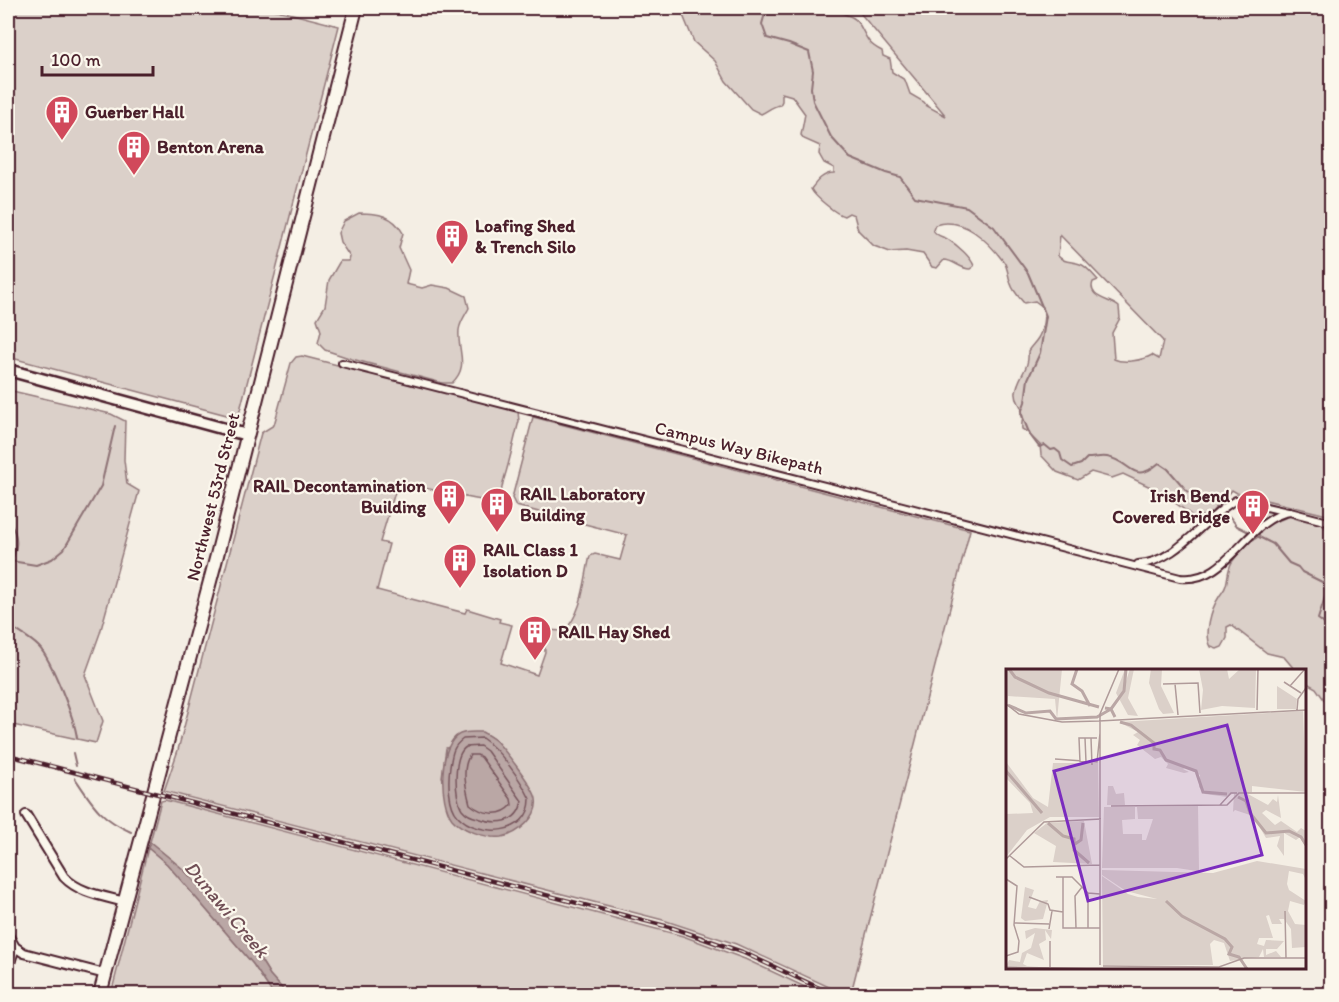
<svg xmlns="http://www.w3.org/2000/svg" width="1339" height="1002" font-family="Itim,sans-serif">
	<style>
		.green { fill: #dbd0c9; stroke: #92787a; stroke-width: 1.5; fill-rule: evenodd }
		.water { fill: #baa7a5; stroke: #8d7174; stroke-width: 1.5 }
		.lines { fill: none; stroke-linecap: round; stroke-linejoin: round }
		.shore { stroke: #77555c; stroke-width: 1.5 }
		.stream { stroke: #8d7174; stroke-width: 2 }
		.pedestrian-casing { stroke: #4a1f2b; stroke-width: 10 }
		.minor-casing { stroke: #4a1f2b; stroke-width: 12 }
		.secondary-casing { stroke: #4a1f2b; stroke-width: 15 }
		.primary-casing { stroke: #4a1f2b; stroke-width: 16 }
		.pedestrian { stroke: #fbf7ec; stroke-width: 6 }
		.minor { stroke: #fbf7ec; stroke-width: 8 }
		.secondary { stroke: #fbf7ec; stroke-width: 10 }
		.primary { stroke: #fbf7ec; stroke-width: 12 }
		.rail-casing { stroke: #4a1f2b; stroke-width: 4.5 }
		.rail { stroke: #fbf7ec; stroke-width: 2; stroke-dasharray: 7; stroke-linecap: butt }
		.labels { text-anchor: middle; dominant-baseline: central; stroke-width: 4.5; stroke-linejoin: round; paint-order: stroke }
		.poi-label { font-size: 18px; font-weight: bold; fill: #4a1f2b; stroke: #fbf7ec; text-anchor: start }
		.street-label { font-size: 18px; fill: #4a1f2b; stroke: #fbf7ec }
		.water-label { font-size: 20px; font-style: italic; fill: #714f56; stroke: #fbf7ec }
		.inset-river { fill: none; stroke: #baa7a5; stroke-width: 3 }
		.inset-road { fill: none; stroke: #b09b9a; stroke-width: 1.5 }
		.view { fill: #7b2cbf; fill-opacity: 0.15; stroke: #7b2cbf; stroke-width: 3 }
		.inset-edge { fill: none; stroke: #4a1f2b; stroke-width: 3 }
	</style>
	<rect width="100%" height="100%" fill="#f4eee4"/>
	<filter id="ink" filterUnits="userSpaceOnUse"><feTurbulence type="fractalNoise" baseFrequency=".0167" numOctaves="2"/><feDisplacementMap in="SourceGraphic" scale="12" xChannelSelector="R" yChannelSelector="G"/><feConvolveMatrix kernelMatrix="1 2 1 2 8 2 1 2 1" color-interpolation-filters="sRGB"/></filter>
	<g filter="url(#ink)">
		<path class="green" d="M8,8H269L339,26L238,418L8,357Z
			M680,8H836C842,16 851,14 857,21C867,35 864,42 882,51L883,56L890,59L892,72L905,80L910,94L924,102L927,106L946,116L856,8H1331V516L1237,493L1232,490C1226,499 1216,505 1211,514L1195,518L1161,492L1123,474L1112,478L1091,472L1078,480L1057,472L1041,455L1040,445L1027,432L1022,429C1021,423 1024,416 1022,410C1020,402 1015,401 1016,392C1018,375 1030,370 1028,351C1031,346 1035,343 1038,338C1043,330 1045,316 1043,307L1035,301L1024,303C1019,297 1013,291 1011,284C1008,277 1008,268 1004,262C988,241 964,216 935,225L933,230C937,237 943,236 949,240C957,245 971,257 974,266L970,269C960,269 954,260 944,260L937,268L932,267L923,254L906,251L890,252L874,246L858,230L854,215L849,213L844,216C836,214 815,197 811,189C817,181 823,173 834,173V168L824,163L819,154L820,146L804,139L801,135L805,114L792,96L782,93V101L780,105C772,106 768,111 761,114L751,109L726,81L715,61L694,42ZM1060,235L1163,341L1159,359L1152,355C1143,360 1124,364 1114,359L1112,333L1120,318L1119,307C1110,299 1087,298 1093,282L1098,280C1093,275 1087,266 1080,264C1072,261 1064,263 1058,256Z
			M359,213C378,213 393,215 403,233L399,248L409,270L406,284L422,288L432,285L449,288L466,296L469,308C466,314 460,322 459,330C457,351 470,366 452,383H442L352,359L325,350L318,343L321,331L317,319L325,306L329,280L340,261H349L350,257L340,242L338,233L344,221Z
			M302,356L515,410L518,412L519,421C514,440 510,460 504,479C502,484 502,493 499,497C490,510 420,481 400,486L395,492L380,542L389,544L377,590L465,613L467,609L500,619L499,622L512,625L501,663L537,675L545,652L544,635L546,630L564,631C583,613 584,581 590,556L595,554L620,560L627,535L516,506L512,498L533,417L970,530L852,989L860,994H844L736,944L663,920L164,791L178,750L261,433L274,425L291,363L296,357ZM486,734L496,741L531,788L492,837L466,829L442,777L446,748Z
			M8,390L111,414L125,421L124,460L127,484L139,491L100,633L85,675L103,721L96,743L8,724Z
			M1257,507L1273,509V519L1278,521L1289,516L1300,520L1309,518L1319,521L1326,529H1331V704L1325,701L1316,688L1305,682L1304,670H1295L1284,657L1267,653L1231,625L1227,627V638L1222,647L1217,649L1211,647C1204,634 1211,609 1219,597C1221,593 1225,590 1226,585C1228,578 1228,568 1232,562C1237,555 1242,550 1245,542C1267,539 1261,528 1255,512Z
			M165,800L683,936L745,959L820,994H287L270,975L251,944L184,870L150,842L161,801Z
			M148,848L167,864L253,964L273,994H111Z"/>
		<path class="water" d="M482,732C487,735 493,738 497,742C506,752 534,787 536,799C539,817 518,834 502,837C488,839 461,830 452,819C439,802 438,744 460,734C466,731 475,732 482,732Z
			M150,842L184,870L251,944L270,975L287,994H273L253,964L167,864L148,848Z"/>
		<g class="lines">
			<path class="shore" d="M482,738C500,750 521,780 530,799C530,836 478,838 458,816C448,806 448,780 450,767C452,755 452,747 463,739Z
				M480,746L487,751L522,801C518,824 497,825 478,818C472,817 466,814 462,809C454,797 453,755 466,747Z
				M470,755H477L481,757L511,799L512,805C501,818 482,814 470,804C466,789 461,768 470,755Z"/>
			<path class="stream" d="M773,8L766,10L762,24L767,38L789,44L809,52L813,71L811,88L813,101L831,137L850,158L886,173L900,177L915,197L967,207L994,227L1028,273L1046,316L1040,353L1028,379L1025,402L1021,413L1030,435L1039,447L1045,445L1051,450L1055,449L1060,453L1062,460L1072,467L1081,464L1087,458C1093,458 1101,456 1107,457C1132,461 1132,486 1159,463L1168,469L1187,491L1213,504
				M1230,517L1237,526L1273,544L1289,563L1298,567L1302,572L1324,583L1326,587V594L1318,619C1326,624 1330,630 1332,638
				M8,521C21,536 17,552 8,568
				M11,561L36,565L52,559L64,549L101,486L115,426
				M8,625C18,632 30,638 39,647C51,659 75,720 77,738
				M1332,651L1328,666L1329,679L1332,681
				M73,753L76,766
				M75,778C93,805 100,818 131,832"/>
			<defs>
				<path id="pedestrian" d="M342,363L864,496L1180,578C1228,584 1247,518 1290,512L1332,523
					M1138,564C1177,563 1205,516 1236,500L1288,512"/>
				<path id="minor" d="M26,815L64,877C79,893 103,896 125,902
					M8,935L15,947L24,953L105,974
					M8,969L15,947"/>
				<path id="secondary" d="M8,370L247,435"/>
				<path id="primary" d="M100,994L217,555L356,8"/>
			</defs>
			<use href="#pedestrian" class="pedestrian-casing"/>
			<use href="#minor" class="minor-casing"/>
			<use href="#secondary" class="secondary-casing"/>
			<use href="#primary" class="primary-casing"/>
			<use href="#pedestrian" class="pedestrian"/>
			<use href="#minor" class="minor"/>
			<use href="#secondary" class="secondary"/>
			<use href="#primary" class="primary"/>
			<defs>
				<path id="rail" d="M8,755L673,928L742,952L832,994"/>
			</defs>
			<use href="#rail" class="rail-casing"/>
			<use href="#rail" class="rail"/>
		</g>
	</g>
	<defs>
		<symbol id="building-pin" viewBox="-11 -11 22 30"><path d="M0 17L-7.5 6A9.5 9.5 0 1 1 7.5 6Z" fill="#d1495b" stroke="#fbf7ec"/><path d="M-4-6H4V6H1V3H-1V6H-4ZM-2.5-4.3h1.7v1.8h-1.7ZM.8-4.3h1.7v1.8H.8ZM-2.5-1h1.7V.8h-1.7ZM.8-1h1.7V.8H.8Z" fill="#fff"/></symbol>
	</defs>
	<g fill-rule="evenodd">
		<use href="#building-pin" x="43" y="93" width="38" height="52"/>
		<use href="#building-pin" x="115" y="128" width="38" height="52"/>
		<use href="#building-pin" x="433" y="217" width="38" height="52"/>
		<use href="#building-pin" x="430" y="477" width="38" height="52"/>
		<use href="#building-pin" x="478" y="485" width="38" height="52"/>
		<use href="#building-pin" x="1234" y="487" width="38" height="52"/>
		<use href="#building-pin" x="441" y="541" width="38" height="52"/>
		<use href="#building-pin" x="516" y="613" width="38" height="52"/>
	</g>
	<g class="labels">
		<g class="poi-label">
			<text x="85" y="112">Guerber Hall</text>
			<text x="157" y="147">Benton Arena</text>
			<text x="475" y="226">Loafing Shed<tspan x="475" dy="21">&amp; Trench Silo</tspan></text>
			<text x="426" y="486" text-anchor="end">RAIL Decontamination<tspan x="426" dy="21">Building</tspan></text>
			<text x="520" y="494">RAIL Laboratory<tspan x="520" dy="21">Building</tspan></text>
			<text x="1230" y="496" text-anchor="end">Irish Bend<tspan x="1230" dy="21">Covered Bridge</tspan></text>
			<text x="483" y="550">RAIL Class 1<tspan x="483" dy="21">Isolation D</tspan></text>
			<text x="558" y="632">RAIL Hay Shed</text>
		</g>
		<g class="street-label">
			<text transform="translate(739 448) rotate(14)">Campus Way Bikepath</text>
			<text transform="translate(213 497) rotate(-76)">Northwest 53rd Street</text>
		</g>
		<g class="water-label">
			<text transform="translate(227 909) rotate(50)">Dunawi Creek</text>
		</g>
	</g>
	<g transform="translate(1006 669)">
		<rect width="300" height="300" fill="#f4eee4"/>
		<path d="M0,0H56L51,51L49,30L2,27L1,36ZM119,0L120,12L124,0H128L122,29L132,47L122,46L110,24ZM145,0H156L155,17L168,44L157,45L153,40L143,14ZM193,0H221L223,10L234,0H250L249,39L216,37L195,41L197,21ZM271,17L291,30L290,40H271ZM297,42L300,123L246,117V123L240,124L262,136L267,130L271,133L272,126L275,149L260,141L256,144L269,156L275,152L291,163L295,159L300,162V179L294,168L290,171L278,164V187L271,177L274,167L260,169L247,147L229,141L227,143L228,124L221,128L199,125L193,118L194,106L181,98L177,100L183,103L178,104L160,99L162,95L155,88L149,90L131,76L134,71L127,66L132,63L113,53ZM0,93L27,129L42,138L47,94H92L93,148H44L21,161L0,188V145L27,144L24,134L0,109ZM102,117H107L110,125L118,124L119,136H101ZM192,137L193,201L197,203L171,199H96L98,138H129V150L116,151L117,165H136V171H140L147,150H132L131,138ZM78,152L86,195L47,193L50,177L28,164L41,154ZM251,192L300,200V211L297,205L283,202L281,215L283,221L300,232L298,236L284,232L282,242L289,255L300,256V278L286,279L285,260L278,250H273L276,255H266L263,246L260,247L267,269H253L251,275L258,277L260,271L278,272L271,280H260V286L270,282L275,288H258L257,280L253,288L224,292L218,274L208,271L204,275L207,296H97L96,207L122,225L132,228L151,230L120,222L96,206V201L207,204ZM19,218L28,221L22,238L30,240L34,232L42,231L37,250L19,252L15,249ZM29,259L46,261L45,270L39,261L40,271L33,275L38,291L21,284L17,295L21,297H0L3,291L14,293L16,284L25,279L29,264L20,270L19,262Z" fill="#dbd0c9"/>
		<path class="inset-river" d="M3,0L9,8L43,24L93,38M71,0L66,15L76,22L84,37M2,36L20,44L44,42L50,50L91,48L105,40L109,48M99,39L105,40L118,22L120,0M114,53L125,56L148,74V80L154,81L160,91L190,102L197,123L221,125M0,102L36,144M232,128L240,132L244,144L260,164L283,162L295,168L300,176M42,154L57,167L68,170V181L83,194M69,175L75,171L77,154M160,232L176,247L219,270L226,278L223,285L233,288L241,300"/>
		<path class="inset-road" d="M278,13L295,24M157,15L192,14L194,44M169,15L172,46M284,17L299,0M0,35L13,45L56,53L93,52M251,41L252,0M291,41L292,30L300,19M93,52L300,41M79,69L80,93M85,69L86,96M49,90L91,93L94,64M74,93L73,69H91M214,136L225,124H231M105,137L221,136L233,124H300M4,187L18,198L94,196M0,190L38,153L95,150M50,208H66L82,224L94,225M57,208V259H94M0,210L11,217L8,256L13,272L12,283L0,287M23,228L42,235L44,241L57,243M279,242L280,289M8,254L43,255M70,259L69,227L76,218M82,259V224M43,260L46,242M44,272V298M94,296V45L113,0M97,297L213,298L238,289H300M0,298L93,300"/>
		<path class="view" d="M221,56L256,186L82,232L48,102Z"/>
		<rect width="300" height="300" class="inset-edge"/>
	</g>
	<rect width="1339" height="1002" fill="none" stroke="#fbf7ec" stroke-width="30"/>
	<rect x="15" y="15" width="1309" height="972" fill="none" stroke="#4a1f2b" stroke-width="2" filter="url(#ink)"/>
	<path d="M42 66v9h111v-9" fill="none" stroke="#4a1f2b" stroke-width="3"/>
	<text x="51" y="66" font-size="18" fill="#4a1f2b" stroke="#fbf7ec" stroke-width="4.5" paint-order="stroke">100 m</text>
</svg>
